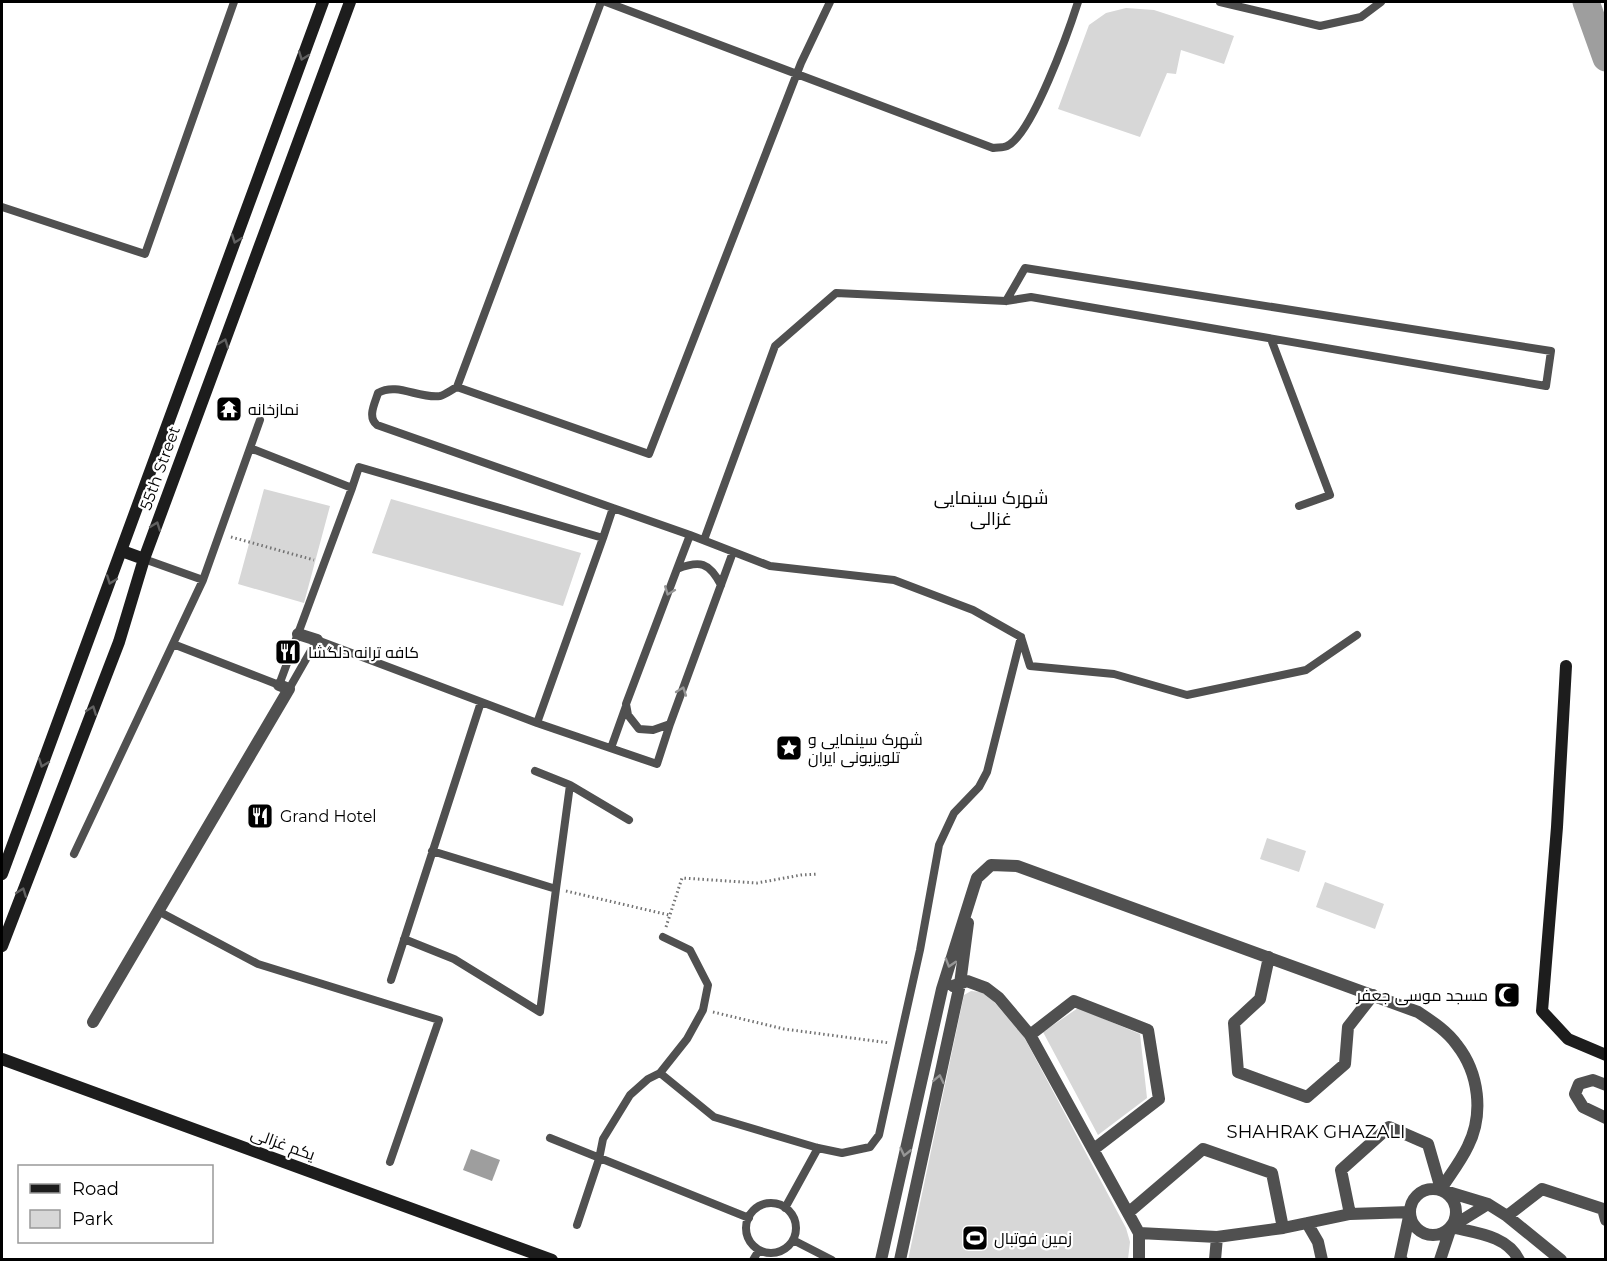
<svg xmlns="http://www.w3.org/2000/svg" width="1607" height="1261" font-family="Montserrat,Cairo,sans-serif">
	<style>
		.green { fill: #d7d7d7 }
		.water { fill: #9e9e9e }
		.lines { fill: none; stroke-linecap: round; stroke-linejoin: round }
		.river { stroke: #9e9e9e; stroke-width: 27 }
		.path { stroke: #727272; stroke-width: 3; stroke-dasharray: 1.5 3; stroke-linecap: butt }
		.lane { stroke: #505050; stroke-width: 8 }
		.street { stroke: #505050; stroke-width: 12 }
		.secondary { stroke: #1d1d1d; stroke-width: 12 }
		.oneway { stroke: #616161 }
		.oneway2 { stroke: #969696 }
		.labels { text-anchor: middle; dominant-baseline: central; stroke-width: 4.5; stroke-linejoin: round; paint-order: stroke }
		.poi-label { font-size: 16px; fill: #000; stroke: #fff; text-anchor: start }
		.street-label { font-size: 16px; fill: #000; stroke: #fff }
		.neighbourhood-label { font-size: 18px; fill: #000; stroke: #fff }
	</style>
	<rect width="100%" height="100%" fill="#fff"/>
	<path class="green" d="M1126,8L1154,10L1234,36L1224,64L1181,50L1176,74L1167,73L1140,137L1058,109L1089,25L1106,13Z
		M264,489L330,506L304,603L238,584Z
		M391,499L581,553L563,606L372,553Z
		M1267,838L1306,851L1299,872L1260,859Z
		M1325,882L1384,904L1375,929L1316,907Z
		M971,991L980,992L990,997L1024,1037L1126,1228L1130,1242L1128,1259L908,1260L964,995Z
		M1078,1008L1140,1034L1147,1098L1098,1135L1043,1032Z"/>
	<path class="water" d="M471,1149L500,1160L492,1181L463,1170Z"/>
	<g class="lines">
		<path class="river" d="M1586,2L1606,58"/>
		<path class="path" d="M231,537L314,560
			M566,891L669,915
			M666,927L682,878L757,883L801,875L818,874
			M713,1012L784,1029L890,1043"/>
		<path class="lane" d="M601,2L457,387L649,454L801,63L830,2
			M606,2L993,148C997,147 1003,148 1007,146C1032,135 1069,30 1078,2
			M1220,2L1320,26L1361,17L1381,2
			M2,207L145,254L234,2
			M1271,339L1330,495L1299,506
			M457,387C451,390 445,395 440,396C419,399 397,382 378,393C375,403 367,417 377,425L613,508
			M603,538L613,508L690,535L770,566L894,580L973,610L1021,637L1030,666L1114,674L1187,695L1306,670L1357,635
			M704,540L775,346L836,293L1006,301L1031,297L1546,386L1551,351L1025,268L1006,301
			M144,559L203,580
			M677,569L690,535
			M721,585C709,562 700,560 677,569L626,704L628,715L639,729L653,730L670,724L733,552
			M173,644L279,685L352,488L250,448
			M289,689L317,640L537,723L603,538L359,467L352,488
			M537,723L657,764L670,724
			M611,748L626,706
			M535,771L570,785
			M432,851L556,889L570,785L629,820
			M74,854L203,580L260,420
			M158,911L258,964L439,1020L390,1162
			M663,937L690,950L708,985L703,1010L687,1039L660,1073L714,1117L818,1148L842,1153L870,1147L879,1135L899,1044L920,950L939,845L954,813L979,787L987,772L1021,637
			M404,939L454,959L540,1012L556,889
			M391,980L481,702
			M550,1138L749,1218
			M746 1228a25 25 0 1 1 50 0a25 25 0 1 1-50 0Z
			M785,1208L818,1148
			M577,1225L599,1159L603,1139L630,1095L648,1079L660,1073
			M793,1240L832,1260
			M753,1260L759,1250"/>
		<path class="street" d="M298,634L317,640
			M1269,957L1260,999L1234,1023L1238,1072L1307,1097L1345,1064L1348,1027L1373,995
			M953,986L967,981L986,988L999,998L1030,1035L1139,1233V1260
			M93,1022L289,689L279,685
			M1030,1035L1074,1001L1148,1030L1159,1099L1094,1149
			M1606,1085L1593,1080L1579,1084L1575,1094L1583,1107L1606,1118
			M1410 1212a23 23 0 1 1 46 0a23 23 0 1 1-46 0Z
			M1445,1191L1488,1204L1507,1216L1561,1260
			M1128,1213L1203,1149L1272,1173L1283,1228L1217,1237L1139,1233
			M1350,1214L1341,1170L1389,1127L1428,1144L1441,1189
			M1507,1216L1542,1189L1603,1209L1606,1220
			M1307,1223L1350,1214L1410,1212L1400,1259L1402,1260
			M1451,1227L1488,1204
			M1283,1228L1307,1223L1318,1242L1322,1260
			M881,1260L942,989L974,887L977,878L991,865L1017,866L1418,1012C1433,1022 1447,1031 1457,1045C1479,1073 1484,1114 1468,1146C1461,1161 1450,1175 1441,1189
			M900,1260L960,984L968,923
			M1215,1260L1217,1237
			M1440,1260L1451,1227C1475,1233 1507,1235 1519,1260"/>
		<path class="secondary" d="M122,551L144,559
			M1566,666L1557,827L1542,1011L1568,1039L1606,1055
			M2,874L323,2
			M2,946L119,642L144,559L350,2
			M2,1059L552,1260"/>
	</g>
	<defs><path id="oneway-chevron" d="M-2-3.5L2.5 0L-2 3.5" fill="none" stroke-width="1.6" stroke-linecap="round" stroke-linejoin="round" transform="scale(1.5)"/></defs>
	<g class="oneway">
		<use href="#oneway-chevron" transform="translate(303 56) rotate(110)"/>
		<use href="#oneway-chevron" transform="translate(236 239) rotate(110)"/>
		<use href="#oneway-chevron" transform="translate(224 343) rotate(-70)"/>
		<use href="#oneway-chevron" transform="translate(156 526) rotate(-70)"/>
		<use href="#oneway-chevron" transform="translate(111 580) rotate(110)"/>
		<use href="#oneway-chevron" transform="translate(92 710) rotate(-69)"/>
		<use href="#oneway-chevron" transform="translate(43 763) rotate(110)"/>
		<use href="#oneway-chevron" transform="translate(22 892) rotate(-69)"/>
	</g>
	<g class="oneway2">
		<use href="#oneway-chevron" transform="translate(669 591) rotate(111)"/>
		<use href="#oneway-chevron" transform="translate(682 691) rotate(-70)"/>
		<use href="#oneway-chevron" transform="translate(950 963) rotate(107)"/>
		<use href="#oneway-chevron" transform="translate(939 1079) rotate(-78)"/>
		<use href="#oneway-chevron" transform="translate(905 1152) rotate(103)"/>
	</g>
	<defs>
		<symbol id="temple-square" viewBox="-11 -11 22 22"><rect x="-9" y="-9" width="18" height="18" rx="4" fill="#000" stroke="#fff"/><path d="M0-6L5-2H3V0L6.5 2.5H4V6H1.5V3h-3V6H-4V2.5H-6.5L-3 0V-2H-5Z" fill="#fff"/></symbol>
		<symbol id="restaurant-square" viewBox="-11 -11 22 22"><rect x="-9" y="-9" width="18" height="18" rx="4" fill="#000" stroke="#fff"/><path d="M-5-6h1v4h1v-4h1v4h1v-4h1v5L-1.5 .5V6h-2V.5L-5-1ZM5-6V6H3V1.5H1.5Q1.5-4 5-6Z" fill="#fff"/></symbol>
		<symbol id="sight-square" viewBox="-11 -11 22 22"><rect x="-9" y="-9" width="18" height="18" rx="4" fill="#000" stroke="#fff"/><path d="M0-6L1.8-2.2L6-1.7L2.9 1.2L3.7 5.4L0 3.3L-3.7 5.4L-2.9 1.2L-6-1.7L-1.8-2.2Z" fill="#fff"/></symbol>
		<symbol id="mosque-square" viewBox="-11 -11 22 22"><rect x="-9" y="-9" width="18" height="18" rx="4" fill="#000" stroke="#fff"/><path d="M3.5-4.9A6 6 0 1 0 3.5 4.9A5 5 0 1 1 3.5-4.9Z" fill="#fff"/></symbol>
		<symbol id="stadium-square" viewBox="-11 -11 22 22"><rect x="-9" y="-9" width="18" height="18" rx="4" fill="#000" stroke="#fff"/><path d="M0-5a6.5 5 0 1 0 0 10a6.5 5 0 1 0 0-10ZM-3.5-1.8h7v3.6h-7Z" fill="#fff"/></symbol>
	</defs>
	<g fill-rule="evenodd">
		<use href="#temple-square" x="214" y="394" width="30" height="30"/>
		<use href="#restaurant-square" x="273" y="637" width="30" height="30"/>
		<use href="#sight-square" x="774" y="733" width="30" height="30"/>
		<use href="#restaurant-square" x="245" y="801" width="30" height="30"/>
		<use href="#mosque-square" x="1492" y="980" width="30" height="30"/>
		<use href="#stadium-square" x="960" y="1223" width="30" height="30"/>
	</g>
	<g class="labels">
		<g class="poi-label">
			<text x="248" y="409">نمازخانه</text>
			<text x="308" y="652">کافه ترانه دلگشا</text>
			<text x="808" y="739">شهرک سینمایی و<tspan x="808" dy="18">تلویزیونی ایران</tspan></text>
			<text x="280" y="816">Grand Hotel</text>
			<text x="1488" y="995" text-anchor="end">مسجد موسی جعفر</text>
			<text x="994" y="1238">زمین فوتبال</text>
		</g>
		<g class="street-label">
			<text transform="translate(160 468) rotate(-70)">55th Street</text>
			<text transform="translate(283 1144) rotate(20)">یکم غزالی</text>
		</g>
		<g class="neighbourhood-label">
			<text x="991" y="498">شهرک سینمایی<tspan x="991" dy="21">غزالی</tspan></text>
			<text x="1316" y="1132">SHAHRAK GHAZALI</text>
		</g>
	</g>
	<rect width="1607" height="1261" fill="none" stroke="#000000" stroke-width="6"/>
	<rect x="18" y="1165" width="195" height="78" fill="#ffffff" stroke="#999999" stroke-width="1.5"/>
	<rect x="30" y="1184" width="30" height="9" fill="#1d1d1d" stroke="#999999" stroke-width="1.5"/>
	<text x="72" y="1195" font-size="18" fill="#000000">Road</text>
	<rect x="30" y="1210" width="30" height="18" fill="#d7d7d7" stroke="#999999" stroke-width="1.5"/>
	<text x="72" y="1225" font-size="18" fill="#000000">Park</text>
</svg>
